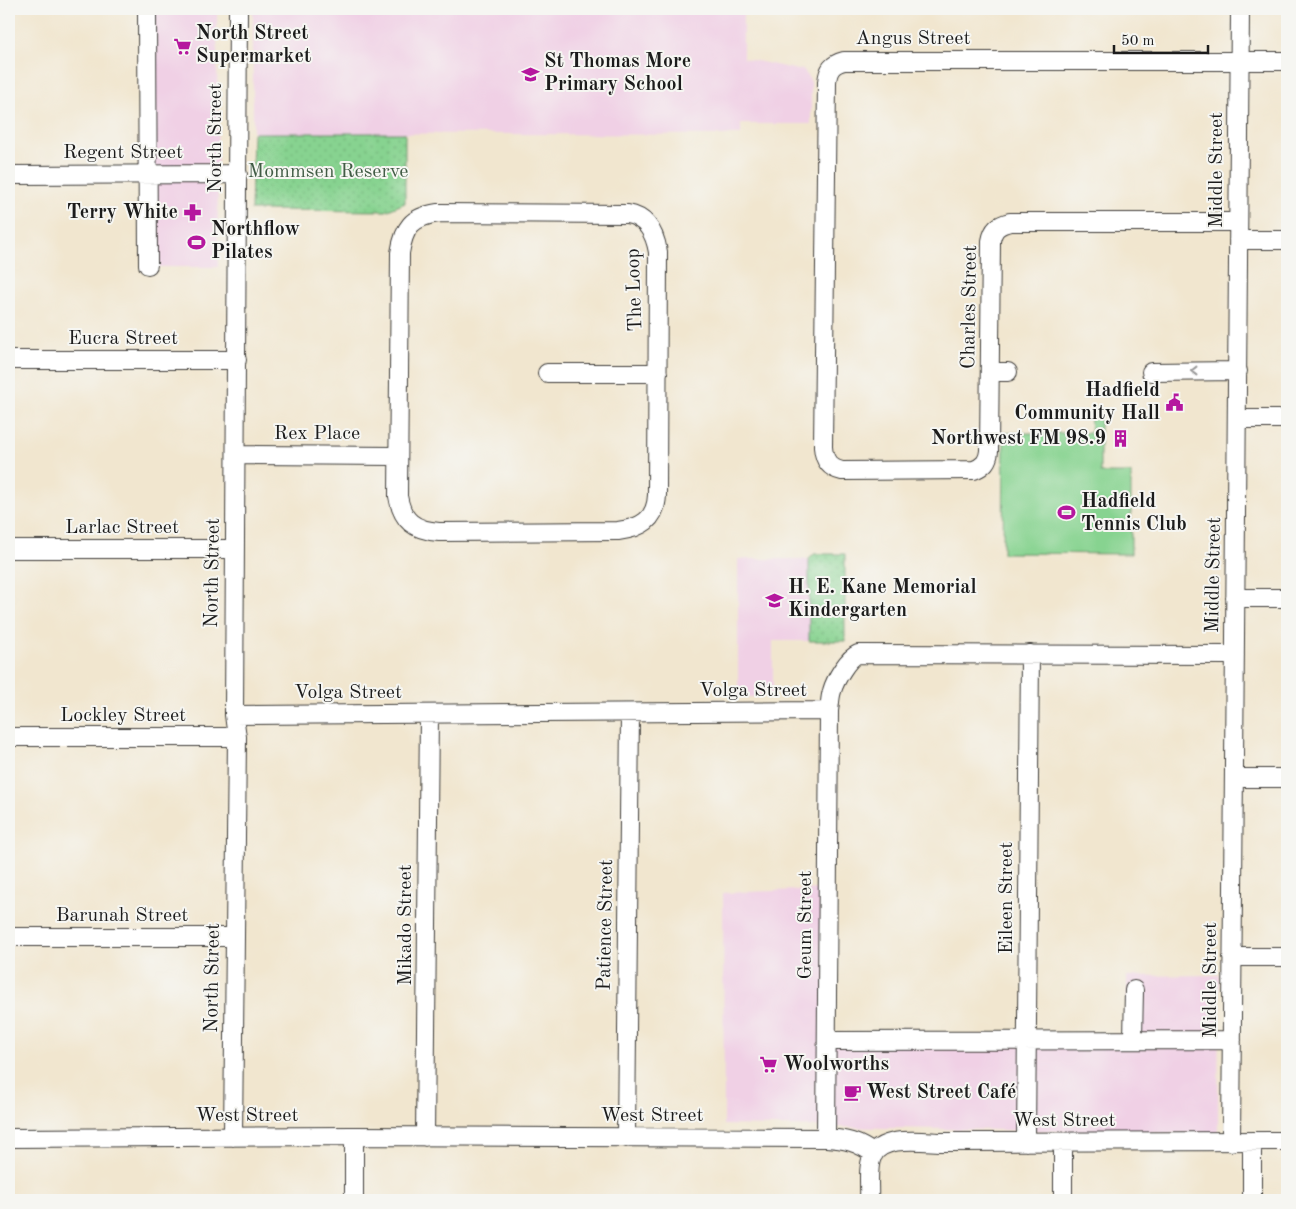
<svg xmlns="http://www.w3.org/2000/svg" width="1296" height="1209" font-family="'Old Standard TT',serif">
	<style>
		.built { fill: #f0d0e5 }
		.grass { fill: url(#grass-dots); stroke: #527856 }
		.garden { fill: #87d390; stroke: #527856 }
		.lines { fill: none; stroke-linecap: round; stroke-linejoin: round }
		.minor-casing { stroke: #3c3a37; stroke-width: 20 }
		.minor { stroke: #fff; stroke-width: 18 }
		.oneway { stroke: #999 }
		.labels { text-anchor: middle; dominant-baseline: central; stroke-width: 4; stroke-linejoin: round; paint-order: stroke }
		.poi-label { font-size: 20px; font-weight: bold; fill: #1c1c1c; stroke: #f6f6f2; text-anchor: start }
		.street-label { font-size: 20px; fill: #1c1c1c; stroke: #f6f6f2 }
		.park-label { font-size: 20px; fill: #415c45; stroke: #f6f6f2 }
	</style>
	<defs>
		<pattern id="grass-dots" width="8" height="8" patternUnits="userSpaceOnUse" patternTransform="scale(1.25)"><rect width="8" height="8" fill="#87d390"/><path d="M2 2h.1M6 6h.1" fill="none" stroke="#74b57c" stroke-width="1.8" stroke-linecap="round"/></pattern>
	</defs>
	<rect width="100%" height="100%" fill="#f6f6f2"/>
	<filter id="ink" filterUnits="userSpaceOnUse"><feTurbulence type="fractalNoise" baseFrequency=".02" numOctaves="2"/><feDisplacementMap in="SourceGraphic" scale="10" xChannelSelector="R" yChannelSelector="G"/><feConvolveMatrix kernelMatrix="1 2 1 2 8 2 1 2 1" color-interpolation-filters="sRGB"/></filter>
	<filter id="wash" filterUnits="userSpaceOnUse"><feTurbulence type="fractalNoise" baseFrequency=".0096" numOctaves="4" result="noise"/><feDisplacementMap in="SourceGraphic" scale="20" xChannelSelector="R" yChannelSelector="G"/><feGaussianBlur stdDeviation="1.12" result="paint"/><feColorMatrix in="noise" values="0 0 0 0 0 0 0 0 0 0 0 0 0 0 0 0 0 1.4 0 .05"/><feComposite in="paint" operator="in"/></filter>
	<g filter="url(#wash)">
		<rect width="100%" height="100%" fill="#f1e6cf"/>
		<path class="built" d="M151,9H217L218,267H151Z
			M253,9H743V58L798,70L803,69L811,82V124H741V135L253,133Z
			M738,559H809V641H773V697H738Z
			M824,889L828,1036L1127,1035V976L1219,975L1218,1134L724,1125L723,893Z"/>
		<path class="grass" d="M253,133H405V203L386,211L251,210Z
			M814,554H845V641H809V559Z"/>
		<path class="garden" d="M1091,416H1100V473H1131V554L1003,553L1004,433H1090Z"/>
	</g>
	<g filter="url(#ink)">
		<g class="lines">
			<defs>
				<path id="minor" d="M147,9L148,265
					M9,175L238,174
					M438,213L627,214C647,217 655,234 658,252L657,495C656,520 641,528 618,531L439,532C414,530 402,521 398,496L400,253C404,228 411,217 438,213Z
					M1238,222H1010C998,225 993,229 991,241L989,451C988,461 984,466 974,470L842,471C829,468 824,460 823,447L827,82C828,70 832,64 844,61H1287
					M1238,240H1287
					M9,360H237
					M990,372H1008
					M1151,372L1238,371
					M547,373H658
					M1237,419H1287
					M236,455L397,456
					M9,549H234
					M1235,598H1287
					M234,715L829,711C830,704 830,697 832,691C835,680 848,658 858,654L1235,655
					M9,737H237
					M1234,778H1287
					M9,937H235
					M1232,957H1287
					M1133,1039L1134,990
					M827,1041L1232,1040
					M233,1137L237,737L234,715L238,9
					M425,1137L429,714
					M9,1138L354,1136L826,1138C845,1139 858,1142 874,1154
					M626,1138L630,713
					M826,1138L829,711
					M1026,1142L1030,654
					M1063,1142V1200
					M1231,1142L1240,9
					M354,1200V1136
					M869,1200C870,1187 867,1169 872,1157C882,1134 924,1142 945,1142L1287,1141
					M1252,1200V1141"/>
			</defs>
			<use href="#minor" class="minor-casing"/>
			<use href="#minor" class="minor"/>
		</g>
		<defs><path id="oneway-chevron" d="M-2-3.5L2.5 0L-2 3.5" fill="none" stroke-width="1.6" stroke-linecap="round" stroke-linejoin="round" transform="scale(1.25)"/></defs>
		<use class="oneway" href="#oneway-chevron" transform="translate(1194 371) rotate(-180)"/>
	</g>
	<defs>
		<symbol id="supermarket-bare" viewBox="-9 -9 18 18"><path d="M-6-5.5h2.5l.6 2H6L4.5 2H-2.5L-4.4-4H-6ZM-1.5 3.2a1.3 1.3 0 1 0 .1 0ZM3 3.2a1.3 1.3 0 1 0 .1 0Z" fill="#b5179e" stroke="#f6f6f2" stroke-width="2.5" paint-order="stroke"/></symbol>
		<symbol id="school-bare" viewBox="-9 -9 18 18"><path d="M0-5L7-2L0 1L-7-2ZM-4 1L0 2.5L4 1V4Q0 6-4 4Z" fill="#b5179e" stroke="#f6f6f2" stroke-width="2.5" paint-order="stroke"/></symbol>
		<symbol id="pharmacy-bare" viewBox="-9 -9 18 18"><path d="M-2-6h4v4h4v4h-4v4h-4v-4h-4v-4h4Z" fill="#b5179e" stroke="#f6f6f2" stroke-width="2.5" paint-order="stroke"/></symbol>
		<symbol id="stadium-bare" viewBox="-9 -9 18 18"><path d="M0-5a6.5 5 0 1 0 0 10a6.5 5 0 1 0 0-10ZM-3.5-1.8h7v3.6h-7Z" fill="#b5179e" stroke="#f6f6f2" stroke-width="2.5" paint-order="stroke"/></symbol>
		<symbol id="civic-bare" viewBox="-9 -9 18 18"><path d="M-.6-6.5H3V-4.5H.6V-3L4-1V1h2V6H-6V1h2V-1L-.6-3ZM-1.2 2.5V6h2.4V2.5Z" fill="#b5179e" stroke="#f6f6f2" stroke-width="2.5" paint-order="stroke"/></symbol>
		<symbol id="building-bare" viewBox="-9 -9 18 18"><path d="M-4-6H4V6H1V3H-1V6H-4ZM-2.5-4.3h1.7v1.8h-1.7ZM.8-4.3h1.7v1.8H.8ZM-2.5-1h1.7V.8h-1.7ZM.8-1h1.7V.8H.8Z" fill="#b5179e" stroke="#f6f6f2" stroke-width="2.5" paint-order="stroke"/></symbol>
		<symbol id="cafe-bare" viewBox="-9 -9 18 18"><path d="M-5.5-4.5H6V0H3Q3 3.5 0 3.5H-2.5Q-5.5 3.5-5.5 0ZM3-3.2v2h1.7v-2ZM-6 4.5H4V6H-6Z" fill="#b5179e" stroke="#f6f6f2" stroke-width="2.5" paint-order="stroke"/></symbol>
	</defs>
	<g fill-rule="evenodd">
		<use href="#supermarket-bare" x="170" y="34" width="25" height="25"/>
		<use href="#school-bare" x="518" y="62" width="25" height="25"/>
		<use href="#pharmacy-bare" x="180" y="200" width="25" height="25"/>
		<use href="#stadium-bare" x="184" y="230" width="25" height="25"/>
		<use href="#civic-bare" x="1162" y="390" width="25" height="25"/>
		<use href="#building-bare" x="1108" y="426" width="25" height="25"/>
		<use href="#stadium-bare" x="1054" y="500" width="25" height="25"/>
		<use href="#school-bare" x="762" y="588" width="25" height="25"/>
		<use href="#supermarket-bare" x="756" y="1052" width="25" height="25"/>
		<use href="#cafe-bare" x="840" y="1080" width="25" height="25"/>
	</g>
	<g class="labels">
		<g class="poi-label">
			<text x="196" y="34">North Street<tspan x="196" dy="23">Supermarket</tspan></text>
			<text x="544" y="62">St Thomas More<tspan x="544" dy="23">Primary School</tspan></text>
			<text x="178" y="213" text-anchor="end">Terry White</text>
			<text x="211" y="230">Northflow<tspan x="211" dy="23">Pilates</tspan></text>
			<text x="1160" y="391" text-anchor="end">Hadfield<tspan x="1160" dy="23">Community Hall</tspan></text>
			<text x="1106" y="439" text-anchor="end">Northwest FM 98.9</text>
			<text x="1081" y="502">Hadfield<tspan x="1081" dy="23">Tennis Club</tspan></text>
			<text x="788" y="588">H. E. Kane Memorial<tspan x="788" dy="23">Kindergarten</tspan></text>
			<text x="783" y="1065">Woolworths</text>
			<text x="866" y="1093">West Street Café</text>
		</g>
		<g class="street-label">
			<text x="913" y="39">Angus Street</text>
			<text transform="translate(216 138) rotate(-90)">North Street</text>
			<text x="123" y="153">Regent Street</text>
			<text transform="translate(1217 170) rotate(-90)">Middle Street</text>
			<text transform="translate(635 290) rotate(-92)">The Loop</text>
			<text transform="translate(970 307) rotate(-89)">Charles Street</text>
			<text x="123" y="339">Eucra Street</text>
			<text x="317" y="434">Rex Place</text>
			<text x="122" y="528">Larlac Street</text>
			<text transform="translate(213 573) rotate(-89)">North Street</text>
			<text transform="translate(1214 575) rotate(-89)">Middle Street</text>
			<text x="753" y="691">Volga Street</text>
			<text x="348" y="693">Volga Street</text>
			<text x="123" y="716">Lockley Street</text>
			<text transform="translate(1007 898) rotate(-90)">Eileen Street</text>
			<text x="122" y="916">Barunah Street</text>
			<text transform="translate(406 925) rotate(-90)">Mikado Street</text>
			<text transform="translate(606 925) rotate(-89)">Patience Street</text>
			<text transform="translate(806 925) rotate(-90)">Geum Street</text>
			<text transform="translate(213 978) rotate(-89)">North Street</text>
			<text transform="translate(1211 980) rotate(-90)">Middle Street</text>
			<text x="247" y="1116">West Street</text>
			<text x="652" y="1116">West Street</text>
			<text x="1064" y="1121">West Street</text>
		</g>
		<g class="park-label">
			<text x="328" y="172">Mommsen Reserve</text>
		</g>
	</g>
	<rect width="1296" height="1209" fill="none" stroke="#f6f6f2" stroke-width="30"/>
	<path d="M1114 45v8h94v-8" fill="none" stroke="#1c1c1c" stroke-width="2.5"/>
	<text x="1121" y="45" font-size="15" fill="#1c1c1c" stroke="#f6f6f2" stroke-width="4" paint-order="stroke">50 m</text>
</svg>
